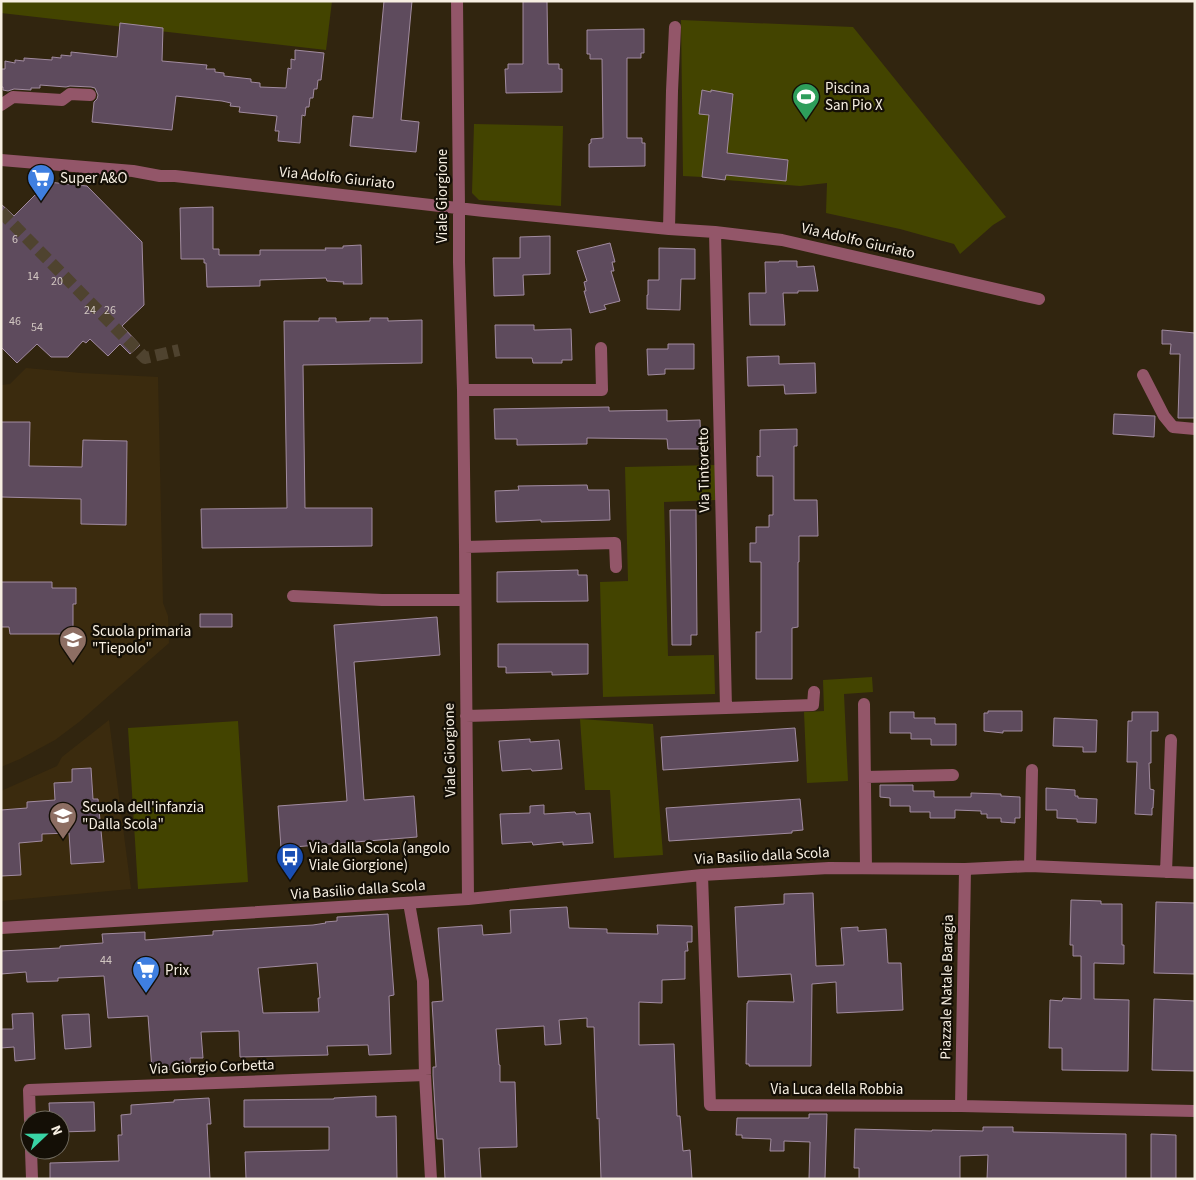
<svg xmlns="http://www.w3.org/2000/svg" width="1196" height="1180" font-family="'Source Sans 3',sans-serif">
	<style>
		.built { fill: #3b2b0e }
		.green { fill: #434400 }
		.building { fill: #5e4b5d; stroke: #a18ba0; fill-rule: evenodd }
		.lines { fill: none; stroke-linecap: round; stroke-linejoin: round }
		.minor-tunnel { stroke: #4f432f; stroke-width: 12; stroke-dasharray: 12 6; stroke-linecap: butt }
		.minor { stroke: #935669; stroke-width: 12 }
		.labels { text-anchor: middle; dominant-baseline: central; stroke-width: 4.5; stroke-linejoin: round; paint-order: stroke }
		.number-label { font-size: 12px; fill: #d1c6c1 }
		.poi-label { font-size: 15px; fill: #f7efe2; stroke: #140f06; text-anchor: start }
		.street-label { font-size: 15px; fill: #f7efe2; stroke: #140f06 }
	</style>
	<rect width="100%" height="100%" fill="#31250f"/>
	<path class="built" d="M26,368L81,373L158,377L163,603L168,616L169,643L79,722L55,740L20,759L1,767V385L10,384Z
		M109,720L131,889L1,901V791L57,766L62,757Z"/>
	<path class="green" d="M1,1H332L326,50L1,13Z
		M681,20L853,27L1006,217L993,225L960,254L954,244L900,229L826,213L827,183L800,186L726,180L702,177L683,176Z
		M474,124L563,126L561,206L479,200L472,193Z
		M715,465L716,500L664,502L668,656L714,655L715,694L603,697L600,582L628,581L625,467Z
		M872,677L873,692L844,694L848,781L807,783L804,712L824,711L823,680Z
		M580,719L653,724L663,855L614,858L610,790H585Z
		M238,721L248,882L138,889L128,728Z"/>
	<path class="building" d="M384,1H412L401,120L419,122L416,152L350,146L353,116L373,118Z
		M523,1H547L548,64H559V69H562V92L506,93L505,69H508V64H523Z
		M120,23L163,28L162,61L207,65L206,69H215V72L224,73V76L251,79V82L260,83V87L286,88L288,68L291,69V59L295,60V50L324,53L321,80H318L317,89H314L313,98H310L309,107H306L305,116L302,115L300,143L278,141L279,131H275L277,116L239,112L240,107L230,106L231,103L222,101L176,96L172,130L92,122L94,102L97,99L98,95L95,88L91,87L70,86L66,87L40,85V88H31V90L14,89L8,91L3,90V87H1V69H5V61L15,63V60L24,61V58L52,60V57L61,58V55L71,56V52L117,57Z
		M644,29V53H641V58H627V138H642V143H645V166L589,167V144L591,143V139L603,138L602,59H590V54H587V30Z
		M702,90L711,92V90L733,94L727,153L788,160L786,181L726,175L725,180L702,177L709,115L699,114Z
		M48,182L87,186L142,242L144,305L122,326L140,345L130,354L120,344L108,356L90,339L86,343L83,341L68,357H51L37,344L17,363L1,347V204L14,216Z
		M213,207V249H219V255H260V250H326L325,248H343V246L361,245L362,284H343L344,282L327,281L326,278L260,280V286L207,287L206,263H204V259H181L180,208Z
		M550,236V274L523,275L524,295L494,296L493,258H520V237Z
		M610,243L615,262H612L614,271H611L620,301L604,305L606,309L590,313L584,291H586L584,282L587,281L577,251Z
		M659,248L695,249V279H681L680,310L647,309V295H648V280H659Z
		M779,261H797V267L814,266L818,291H798V293H783L785,325H750L749,293H766L765,262H779Z
		M319,318H336V322L370,321V318H388V321L422,320V363L303,365L305,508H372V546L202,548L201,509L287,508L284,321H319Z
		M495,325H534V330L571,329L572,360H562V363H533L532,358H496Z
		M1162,330L1195,333V418H1178L1180,354H1170L1171,344H1162Z
		M668,344H694V369H665V374L648,375L647,349H668Z
		M779,356V364L815,363L816,393L785,394L784,385L748,386L747,357Z
		M609,407V411L667,410V421L700,420L701,449H668L667,439L587,438V444L517,445V439H495L494,409Z
		M1114,414L1155,416L1154,437L1113,434Z
		M1,422H30L29,466L82,467L83,440L127,441L126,525L81,524V499L1,497Z
		M797,429V446H794V500H817L818,536H799V562H798V627L792,628V679H756V632H761V562H750V543H756V527H769V515H773V476H757V456L760,457V430Z
		M587,485L588,490H609L610,520L541,522V520L496,522L495,491L519,490L518,486Z
		M670,510H696L697,635H691V645H672Z
		M578,570V575H587L588,601L497,602V572Z
		M1,582H52V588H76V604H73V634H10L9,627H1Z
		M200,614H232V627H200Z
		M437,617L440,655L354,662L364,800L414,796L417,837L281,848L278,806L347,801L334,625Z
		M498,644H588V674L552,675V672L506,673V667H498Z
		M988,711H1022V731H1003V733L984,731V713H988Z
		M890,712H914V718H935V724H956V745H931V739H911V733H890Z
		M1132,712H1158V731H1151V763H1149L1150,789L1154,790L1153,808H1152V815L1135,814L1137,762H1127L1128,721H1132Z
		M1054,718L1097,720L1096,752H1083V747L1053,746Z
		M795,728L798,761L663,770L661,737Z
		M530,739V742L559,740L562,769L532,771L531,769L502,771L499,741Z
		M91,768L93,799H98L104,862L71,864L69,833L42,834V841L19,843L21,875L1,876V810L27,808V802L55,800L54,783L72,782V769Z
		M880,785H913V791H934V797H971V793L1001,794V796L1020,797V818H1015V823L1001,822V818H987V814H981V811L955,810V818H930V812H910V806H890V798L880,797Z
		M1046,788L1075,790V796H1078V798L1097,799L1096,823L1077,822V819L1057,818V810H1046Z
		M800,799L803,830L792,831V833L669,841L666,808Z
		M544,805V814L575,812L576,814L590,813L593,843L563,845V842L533,845L532,842L502,844L500,814L530,813V806Z
		M813,893L816,966L844,965L841,928L858,927V931L886,929L888,963H901L903,1010L837,1013L836,982L812,984L811,1066H749V1064H746L747,1003H748V1001L794,1002L791,974L738,977L735,907L784,904V894Z
		M1071,900L1101,901V904H1122V945H1124V964L1094,963V999L1129,1000L1128,1071L1062,1070V1048H1049L1050,1000L1062,1001L1063,998L1081,999V956H1073V945H1070Z
		M1156,902L1195,903V974L1154,973Z
		M567,907L569,928L607,929V933L658,934L657,925L692,926V942H687L688,951H685V979L662,980V1003L639,1002V1045L674,1044L677,1116H680L683,1151L690,1150L692,1179H601L599,1118L597,1119L594,1027H587V1018L559,1020L561,1044L545,1045L544,1026L496,1029L499,1065H500V1082H515L517,1147L479,1148L481,1179H445L443,1139H437L433,1075V1067H436L432,1002L443,1001L438,928L482,925L483,935L511,933L510,910Z
		M388,914L394,995L389,996L391,1054L369,1055L368,1045L327,1046L328,1055L240,1057L239,1031L201,1032L203,1058H190L191,1069L152,1070L148,1016L108,1018L104,976L58,978V981L27,982L26,972L1,974V951L60,948V946L103,943L102,934L145,932V940L213,935V931L313,925L326,923L325,922L337,921V917ZM317,963L320,998H318L319,1012L263,1013L258,968Z
		M1154,999L1195,1001V1071L1152,1070Z
		M33,1013L35,1059L15,1061L14,1047L1,1048V1029H13L12,1014Z
		M89,1014L91,1047L65,1049L62,1015Z
		M376,1096V1117L396,1116L397,1179H246L245,1152L329,1150V1127H244V1100L334,1099V1098Z
		M209,1098L211,1124H207L210,1179H50V1163L119,1161L118,1135H122L121,1115L131,1114V1105L174,1102V1100Z
		M94,1102L95,1131L60,1132V1120H50L49,1103Z
		M809,1114H827L825,1179H809L810,1142L784,1141V1151H770L771,1139L742,1138V1135H736L737,1118H809Z
		M983,1127H1013V1132L1126,1134V1179H987L988,1155L960,1156V1179H859V1168H854L855,1129L932,1131V1130L983,1131Z
		M1151,1134L1176,1135V1179H1151Z"/>
	<g class="lines">
		<path class="minor-tunnel" d="M1,212L145,358L179,350"/>
		<path class="minor" d="M457,1L459,208V262L463,390L465,547L468,899
			M1,105L13,97L62,100L70,94L90,95
			M1,160L133,171L160,176H175L484,211L669,229L715,232L782,240L1039,299
			M669,229L672,91L675,27
			M1143,375L1164,416L1173,427L1195,429
			M463,390H602L601,348
			M465,547L615,543L616,567
			M293,596L382,600H465
			M864,704L866,868
			M726,708L813,705L814,692
			M466,716L726,708L715,232
			M865,777L953,775
			M1030,866L1032,770
			M1166,872L1171,740
			M702,875L710,1105L961,1106L1195,1111
			M409,903L423,981L425,1075L431,1179
			M1,928L468,899L702,875L829,868L965,869L1030,866L1195,873
			M961,1106L965,869
			M30,1120L29,1090L425,1075
			M31,1150L32,1179"/>
	</g>
	<defs>
		<symbol id="stadium-pin" viewBox="-11 -11 22 30"><path d="M0 17L-7.5 6A9.5 9.5 0 1 1 7.5 6Z" fill="#2e9e5b" stroke="#140f06"/><path d="M0-5a6.5 5 0 1 0 0 10a6.5 5 0 1 0 0-10ZM-3.5-1.8h7v3.6h-7Z" fill="#fff"/></symbol>
		<symbol id="supermarket-pin" viewBox="-11 -11 22 30"><path d="M0 17L-7.5 6A9.5 9.5 0 1 1 7.5 6Z" fill="#3f7fe0" stroke="#140f06"/><path d="M-6-5.5h2.5l.6 2H6L4.5 2H-2.5L-4.4-4H-6ZM-1.5 3.2a1.3 1.3 0 1 0 .1 0ZM3 3.2a1.3 1.3 0 1 0 .1 0Z" fill="#fff"/></symbol>
		<symbol id="school-pin" viewBox="-11 -11 22 30"><path d="M0 17L-7.5 6A9.5 9.5 0 1 1 7.5 6Z" fill="#8d6e63" stroke="#140f06"/><path d="M0-5L7-2L0 1L-7-2ZM-4 1L0 2.5L4 1V4Q0 6-4 4Z" fill="#fff"/></symbol>
		<symbol id="bus-pin" viewBox="-11 -11 22 30"><path d="M0 17L-7.5 6A9.5 9.5 0 1 1 7.5 6Z" fill="#1a4fb4" stroke="#140f06"/><path d="M-5-6H5V4H4V6H2V4H-2V6H-4V4H-5ZM-3.5-4V0h7V-4ZM-3.5 1.2v1.5H-2V1.2ZM2 1.2v1.5H3.5V1.2Z" fill="#fff"/></symbol>
	</defs>
	<g fill-rule="evenodd">
		<use href="#stadium-pin" x="790" y="81" width="32" height="43"/>
		<use href="#supermarket-pin" x="25" y="162" width="32" height="43"/>
		<use href="#school-pin" x="57" y="624" width="32" height="43"/>
		<use href="#school-pin" x="47" y="800" width="32" height="43"/>
		<use href="#bus-pin" x="274" y="841" width="32" height="43"/>
		<use href="#supermarket-pin" x="130" y="954" width="32" height="43"/>
	</g>
	<g class="labels">
		<g class="number-label">
			<text x="15" y="239">6</text>
			<text x="33" y="276">14</text>
			<text x="57" y="281">20</text>
			<text x="90" y="310">24</text>
			<text x="110" y="310">26</text>
			<text x="15" y="321">46</text>
			<text x="37" y="327">54</text>
			<text x="106" y="960">44</text>
		</g>
		<g class="poi-label">
			<text x="825" y="88">Piscina<tspan x="825" dy="17">San Pio X</tspan></text>
			<text x="60" y="178">Super A&amp;O</text>
			<text x="92" y="631">Scuola primaria<tspan x="92" dy="17">"Tiepolo"</tspan></text>
			<text x="82" y="807">Scuola dell'infanzia<tspan x="82" dy="17">"Dalla Scola"</tspan></text>
			<text x="309" y="848">Via dalla Scola (angolo<tspan x="309" dy="17">Viale Giorgione)</tspan></text>
			<text x="165" y="970">Prix</text>
		</g>
		<g class="street-label">
			<text transform="translate(337 178) rotate(6)">Via Adolfo Giuriato</text>
			<text transform="translate(442 196) rotate(-90)">Viale Giorgione</text>
			<text transform="translate(858 241) rotate(13)">Via Adolfo Giuriato</text>
			<text transform="translate(704 470) rotate(-91)">Via Tintoretto</text>
			<text transform="translate(450 750) rotate(-91)">Viale Giorgione</text>
			<text transform="translate(762 856) rotate(-3)">Via Basilio dalla Scola</text>
			<text transform="translate(358 890) rotate(-4)">Via Basilio dalla Scola</text>
			<text transform="translate(947 987) rotate(-89)">Piazzale Natale Baragia</text>
			<text transform="translate(212 1067) rotate(-2)">Via Giorgio Corbetta</text>
			<text x="837" y="1089">Via Luca della Robbia</text>
		</g>
	</g>
	<rect width="1196" height="1180" fill="none" stroke="#f7efe2" stroke-width="5"/>
	<g transform="translate(45 1135) rotate(68)"><circle r="24" fill="#140f06" stroke="#6f695e"/>
	<path d="M0-4L9 19L0 12L-9 19Z" fill="#39d4a5"/>
	<text y="-8" font-size="14" font-weight="bold" text-anchor="middle" fill="#f7efe2">N</text>
	</g>
</svg>
